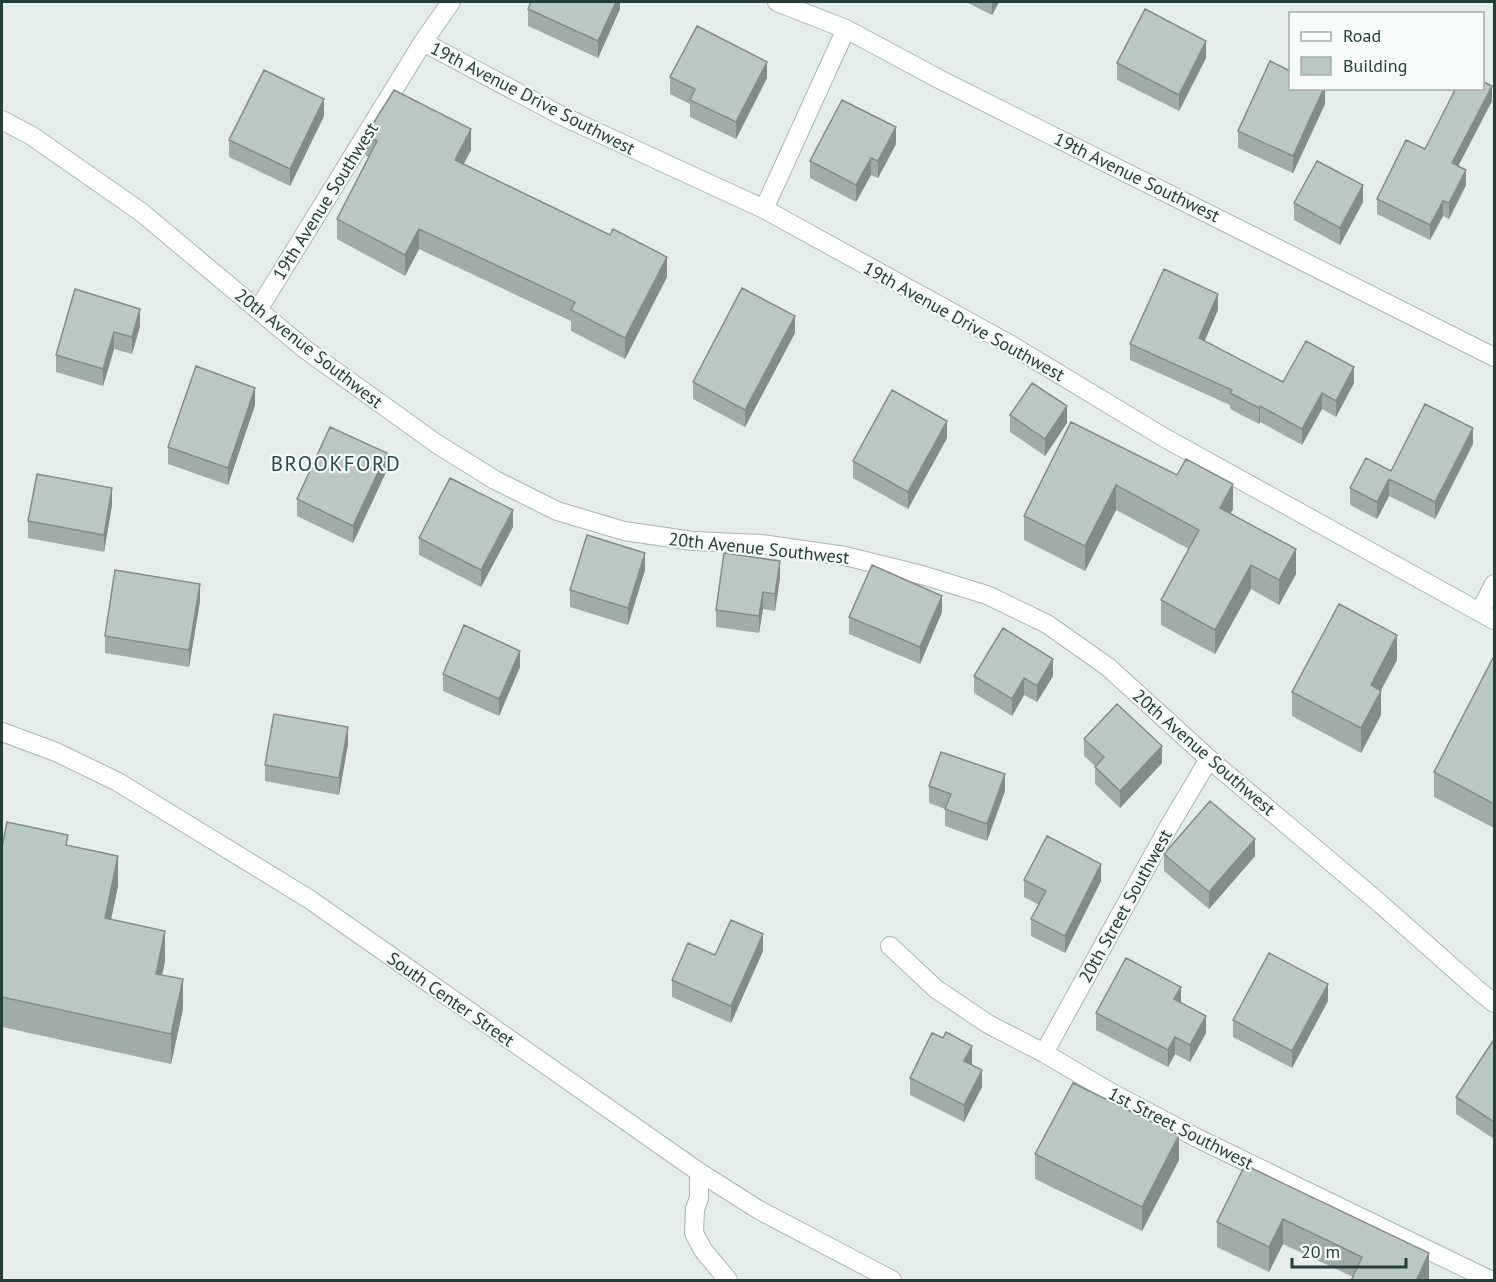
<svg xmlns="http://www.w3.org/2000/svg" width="1496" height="1282" font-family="'PT Sans',sans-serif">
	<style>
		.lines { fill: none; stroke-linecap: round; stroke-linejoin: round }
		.minor-casing { stroke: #a8b5b1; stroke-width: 20 }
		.tertiary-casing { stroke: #a8b5b1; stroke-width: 20 }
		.minor { stroke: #fff; stroke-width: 18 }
		.tertiary { stroke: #fff; stroke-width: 18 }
		.wall { fill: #a0aca8 }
		.shaded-wall { fill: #828c88 }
		.building { fill: #bac8c3; stroke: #828c88; stroke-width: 1.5 }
		.labels { text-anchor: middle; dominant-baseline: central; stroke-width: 4.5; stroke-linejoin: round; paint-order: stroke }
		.street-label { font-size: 18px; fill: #253e39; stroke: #f6faf8 }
		.quarter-label { font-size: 21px; letter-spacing: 1.5px; fill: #224f47; stroke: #f6faf8 }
	</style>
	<rect width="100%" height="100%" fill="#e5edea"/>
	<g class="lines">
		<defs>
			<path id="minor" d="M777,2L846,29L939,79L1494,357
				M423,42L562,116L764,209L1011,345L1165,438L1494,620
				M2,120L32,136L141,212L306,350L437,444L495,480L557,511L624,531L693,541L761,544L845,556L922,575L987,595L1047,624L1108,667L1209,759L1376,900L1479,991L1494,1003
				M764,209L846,29
				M258,310L423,42L451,2
				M1480,612L1494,584
				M890,946L936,989L988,1024L1044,1053L1112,1093L1197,1138L1490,1280
				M1044,1053L1168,828L1209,759
				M699,1172V1198L695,1209L694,1233L703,1250L728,1280"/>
			<path id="tertiary" d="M2,732L56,752L118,782L309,899L699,1172L759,1210L892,1280"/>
		</defs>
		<use href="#minor" class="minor-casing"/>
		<use href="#tertiary" class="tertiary-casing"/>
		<use href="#minor" class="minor"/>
		<use href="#tertiary" class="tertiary"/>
	</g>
	<path class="wall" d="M620,2V9L598,58L528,26V9Z
		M966,2H999L992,15Z
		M1206,58L1179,111L1117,80V63Z
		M670,77L767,78L736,139L690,117V104L670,94Z
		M1325,88V104L1293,173L1238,148V131Z
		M1492,101L1458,166L1466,185L1449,219L1443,216L1430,240L1377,214V199L1425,149Z
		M324,116L290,186L229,157V140Z
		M366,135L471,150L463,164L667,277L625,359L571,331V321L419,249L405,276L337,239V219L369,157L366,156Z
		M896,144L878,178L871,175L856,202L810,178V161Z
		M1363,202L1340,245L1294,220V203Z
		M75,289L140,326L132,354L114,349L103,386L56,372V355Z
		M1218,310L1204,341L1283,382L1354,383L1336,417L1322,409L1302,445L1260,422L1259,424L1230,409V405L1130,360V344Z
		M795,333L745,427L693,399V382Z
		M255,405L228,485L168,464V447Z
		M1010,415L1067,423L1045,456L1010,432Z
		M1071,422L1233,509L1230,513L1296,574L1279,605L1251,589L1215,654L1161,625V600L1189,549L1116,510L1085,571L1024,540V516Z
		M947,438L908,509L853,478V461Z
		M1473,444L1435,519L1389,496L1377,519L1350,505V488L1391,471Z
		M387,470L353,543L297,516V499Z
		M112,505L104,552L28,538V521Z
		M513,527L481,587L419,555V538Z
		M645,570L628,625L570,607V590Z
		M780,578L775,611L763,609L759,633L716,627V610Z
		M200,601L189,667L105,653V636Z
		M942,612L920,664L849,634V617Z
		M1494,656V828L1434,797V772Z
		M1397,660L1381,690V715L1361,753L1292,716V692Z
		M520,667L499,716L443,691V674Z
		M974,676H1053L1037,702L1024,695L1012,716L974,693Z
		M1084,739L1162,763L1120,808L1095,784V766L1084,756Z
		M348,744L339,795L265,781V765Z
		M929,786L1005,791L987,841L945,826V809L929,803Z
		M68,845L118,886L111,919L165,961L162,975L183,1009L171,1064L2,1027V847Z
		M1164,854L1255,856L1209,909L1164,871Z
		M1024,880L1101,881L1065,953L1031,936V919L1039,905L1024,897Z
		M763,951L731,1023L672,997V980L715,955Z
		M1328,1001L1292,1068L1233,1037V1020Z
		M1181,1002L1206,1033L1190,1062L1175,1054L1168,1067L1096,1030V1013Z
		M1494,1042V1139L1456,1114V1097Z
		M972,1063L971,1065L982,1087L964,1122L910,1095V1078Z
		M1035,1154L1179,1160L1142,1231L1035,1179Z
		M1245,1165L1429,1278L1353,1277L1283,1244L1269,1272L1217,1247V1222Z"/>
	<path class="shaded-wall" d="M616,2H620V9L598,58V41Z
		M992,2H999L992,15Z
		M1206,41V58L1179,111V95Z
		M767,62V78L736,139V122Z
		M1492,86V101L1452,178V163Z
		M1324,88H1325V104L1293,173V156Z
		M324,99V116L290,186V169Z
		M896,127V144L878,178V161Z
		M471,129V150L455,181V160Z
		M871,158V175L856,202V185Z
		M1466,170V185L1449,219V203Z
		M1363,185V202L1340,245V228Z
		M1443,201V216L1430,240V225Z
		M419,229V249L405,276V255Z
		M667,257V277L625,359V338Z
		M1218,294V310L1199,354V338Z
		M140,309V326L132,354V337Z
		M795,316V333L745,427V410Z
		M114,332V349L103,386V369Z
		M1354,367V383L1336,417V401Z
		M255,388V405L228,485V468Z
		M1322,393V409L1302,445V429Z
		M1067,406V423L1045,456V439Z
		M1260,406V422L1259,424V408Z
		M947,421V438L908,509V492Z
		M1473,428V444L1435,519V502Z
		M387,453V470L353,543V526Z
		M1389,479V496L1377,519V502Z
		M1233,484V509L1220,532V508Z
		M1116,485V510L1085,571V546Z
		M112,488V505L104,552V535Z
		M513,510V527L481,587V570Z
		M1296,549V574L1279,605V580Z
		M645,553V570L628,625V608Z
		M780,561V578L775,611V594Z
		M1251,565V589L1215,654V630Z
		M200,584V601L189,667V650Z
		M763,592V609L759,633V616Z
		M942,596V612L920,664V647Z
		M1397,635V660L1371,709V685Z
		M520,651V667L499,716V699Z
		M1053,659V676L1037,702V686Z
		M1024,678V695L1012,716V699Z
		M1381,691V715L1361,753V728Z
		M348,727V744L339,795V778Z
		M1162,746V763L1120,808V791Z
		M1005,774V791L987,841V824Z
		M1255,839V856L1209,909V892Z
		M118,856V886L105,948V918Z
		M1101,864V881L1065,953V936Z
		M165,931V961L156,1004V974Z
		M763,934V951L731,1023V1006Z
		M183,979V1009L171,1064V1034Z
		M1328,984V1001L1292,1068V1051Z
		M1181,987V1004L1174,999Z
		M1206,1016V1033L1190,1062V1045Z
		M1175,1037V1054L1168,1067V1050Z
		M972,1046V1063L964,1078V1061Z
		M982,1070V1087L964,1122V1105Z
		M1179,1135V1160L1142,1231V1207Z
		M1283,1219V1244L1269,1272V1247Z
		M1429,1253V1278L1428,1281H1416Z"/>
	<path class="building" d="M531,2H616L598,41L528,9Z
		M1145,9L1206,41L1179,95L1117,63Z
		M697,26L767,62L736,122L690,100L695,89L670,77Z
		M1270,61L1290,71V88H1324L1293,156L1238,131Z
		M264,70L324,99L290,169L229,140Z
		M1482,81L1492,86L1452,163L1466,170L1449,203L1443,201L1430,225L1377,199L1406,140L1425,149L1456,88H1482Z
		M394,90L471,129L455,160L610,235L613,229L667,257L625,338L571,310L575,302L419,229L405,255L337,219L377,141L366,135Z
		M842,100L896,127L878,161L871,158L856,185L810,161Z
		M1317,161L1363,185L1340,228L1294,203Z
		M1164,269L1218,294L1199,338L1283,382L1306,341L1354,367L1336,401L1322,393L1302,429L1260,406L1259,408L1230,393L1232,390L1130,344Z
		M742,288L795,316L745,410L693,382Z
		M75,289L140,309L132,337L114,332L103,369L56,355Z
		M196,366L255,388L228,468L168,447Z
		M1032,383L1067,406L1045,439L1010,415Z
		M892,390L947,421L908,492L853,461Z
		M1425,404L1473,428L1435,502L1389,479L1377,502L1350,488L1366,458L1391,471Z
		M1071,422L1177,475L1186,459L1233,484L1220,508L1296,549L1279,580L1251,565L1215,630L1161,600L1199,530L1116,485L1085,546L1024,516Z
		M330,427L387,453L353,526L297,499Z
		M37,474L112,488L104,535L28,521Z
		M450,478L513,510L481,570L419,538Z
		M587,535L645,553L628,608L570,590Z
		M724,553L780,561L775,594L763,592L759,616L716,610Z
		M872,565L942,596L920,647L849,617Z
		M115,570L200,584L189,650L105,636Z
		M1339,604L1397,635L1371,685L1381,691L1361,728L1292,692Z
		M464,625L520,651L499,699L443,674Z
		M1003,628L1053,659L1037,686L1024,678L1012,699L974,676Z
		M1494,656V804L1434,772Z
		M1117,704L1162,746L1120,791L1095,767L1104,757L1084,739Z
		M274,714L348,727L339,778L265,765Z
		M941,752L1005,774L987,824L945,809L951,794L929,786Z
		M1210,801L1255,839L1209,892L1164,854Z
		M7,822L68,835L66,845L118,856L105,918L165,931L156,974L183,979L171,1034L2,997V847Z
		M1047,836L1101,864L1065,936L1031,919L1046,891L1024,880Z
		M731,920L763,934L731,1006L672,980L688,943L715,955Z
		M1269,953L1328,984L1292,1051L1233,1020Z
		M1126,958L1181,987L1174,999L1206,1016L1190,1045L1175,1037L1168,1050L1096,1013Z
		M946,1032L972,1046L964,1061L982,1070L964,1105L910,1078L932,1033L943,1038Z
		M1493,1041L1494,1042V1122L1456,1097Z
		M1073,1083L1179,1135L1142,1207L1035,1154Z
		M1245,1165L1429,1253L1416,1281H1351L1362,1257L1283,1219L1269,1247L1217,1222Z"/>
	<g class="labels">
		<g class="street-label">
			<text transform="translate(533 98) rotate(27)">19th Avenue Drive Southwest</text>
			<text transform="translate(1137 177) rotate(26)">19th Avenue Southwest</text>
			<text transform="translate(325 201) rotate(-58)">19th Avenue Southwest</text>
			<text transform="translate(964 321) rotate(29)">19th Avenue Drive Southwest</text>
			<text transform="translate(309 348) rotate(38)">20th Avenue Southwest</text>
			<text transform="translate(759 548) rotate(6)">20th Avenue Southwest</text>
			<text transform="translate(1204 752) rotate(41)">20th Avenue Southwest</text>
			<text transform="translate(1125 906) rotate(-61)">20th Street Southwest</text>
			<text transform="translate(451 999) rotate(35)">South Center Street</text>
			<text transform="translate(1181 1128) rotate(27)">1st Street Southwest</text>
		</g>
		<g class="quarter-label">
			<text x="336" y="463">BROOKFORD</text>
		</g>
	</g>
	<rect width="1496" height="1282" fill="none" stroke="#253e39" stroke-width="6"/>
	<rect x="1289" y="12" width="195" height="78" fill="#f6faf8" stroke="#a2afac" stroke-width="1.5"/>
	<rect x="1301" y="32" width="30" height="9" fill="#ffffff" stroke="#a2afac" stroke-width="1.5"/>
	<text x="1343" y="42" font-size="18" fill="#253e39">Road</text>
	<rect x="1301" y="57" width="30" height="18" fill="#bac8c3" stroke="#a2afac" stroke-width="1.5"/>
	<text x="1343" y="72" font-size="18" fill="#253e39">Building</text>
	<path d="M1292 1258v9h114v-9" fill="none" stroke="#253e39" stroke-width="3"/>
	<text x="1301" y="1258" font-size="18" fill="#253e39" stroke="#f6faf8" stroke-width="4.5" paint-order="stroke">20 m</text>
</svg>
